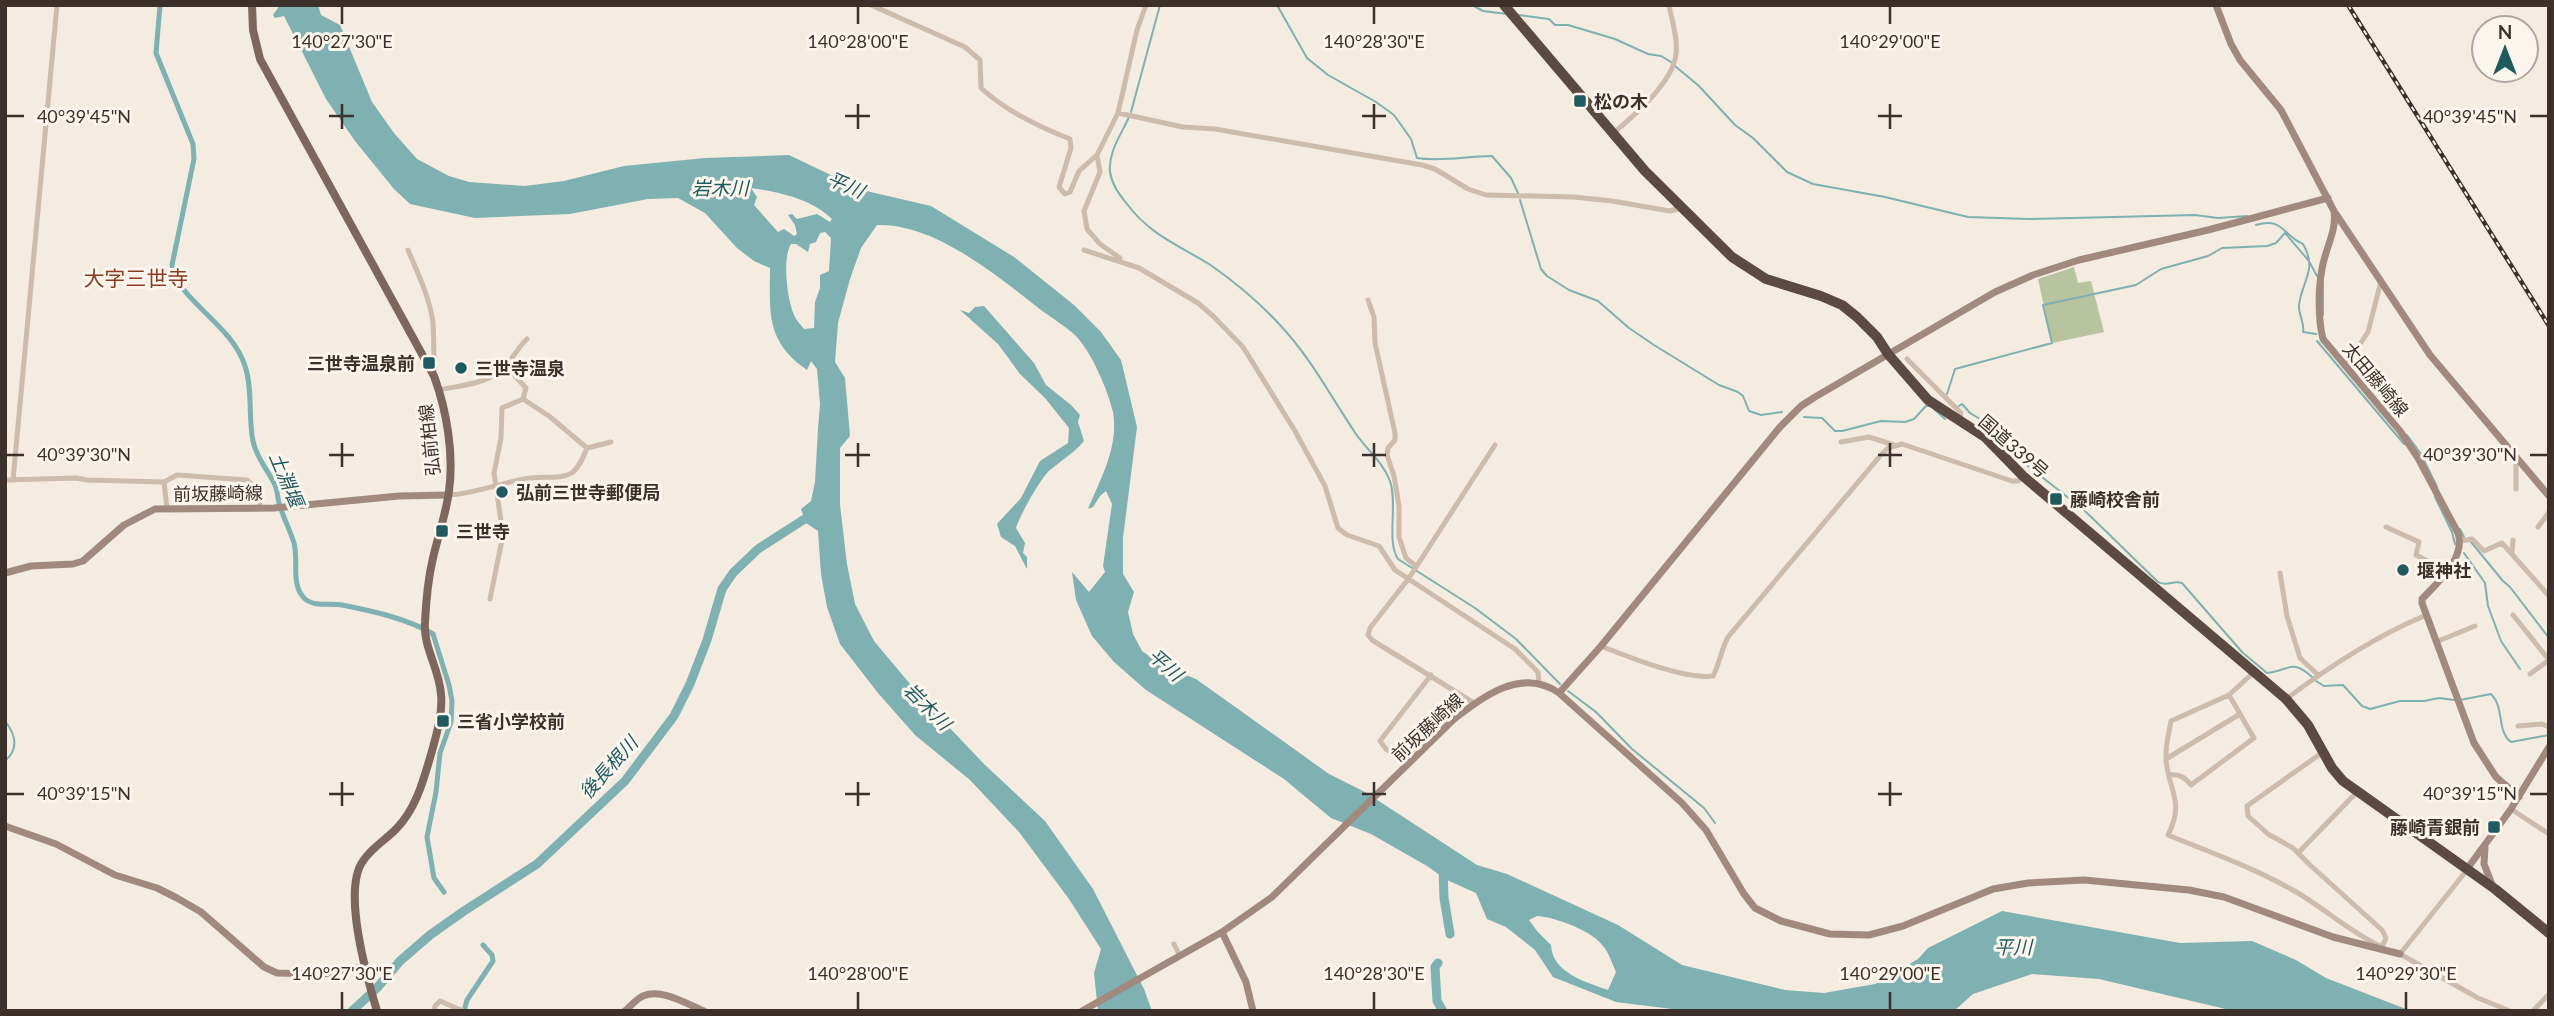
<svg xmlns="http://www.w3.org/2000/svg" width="2554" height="1016" font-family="Lato,'Noto Sans JP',sans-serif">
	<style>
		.green { fill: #b8c4a0 }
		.water { fill: #7fb0b2; fill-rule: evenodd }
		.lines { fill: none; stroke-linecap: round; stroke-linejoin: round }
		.stream { stroke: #7fb0b2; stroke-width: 2 }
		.canal { stroke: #7fb0b2; stroke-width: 5 }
		.river { stroke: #7fb0b2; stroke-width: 9 }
		.street { stroke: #cdbbac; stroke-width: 5 }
		.secondary { stroke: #a18a7d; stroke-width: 7 }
		.primary { stroke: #7d675c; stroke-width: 8 }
		.highway { stroke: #5c4a42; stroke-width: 10 }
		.rail-casing { stroke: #3b302b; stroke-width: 4.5 }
		.rail { stroke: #fbf5ee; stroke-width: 2; stroke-dasharray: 5; stroke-linecap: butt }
		.ticks { fill: none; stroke: #3b302b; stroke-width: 2.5 }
		.poi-dot { fill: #1f5a5e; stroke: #fbf5ee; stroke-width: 2.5 }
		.labels { text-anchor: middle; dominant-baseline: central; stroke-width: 6; stroke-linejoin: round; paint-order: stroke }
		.poi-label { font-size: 18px; font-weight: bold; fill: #3b302b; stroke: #fbf5ee; text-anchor: start }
		.street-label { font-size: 18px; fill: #3b302b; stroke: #fbf5ee }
		.water-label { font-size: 19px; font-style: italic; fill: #1f5a5e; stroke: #fbf5ee }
		.quarter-label { font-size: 21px; fill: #8c3b22; stroke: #fbf5ee }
		.ticks-label { font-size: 18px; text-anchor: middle; fill: #3b302b; stroke: #fbf5ee; stroke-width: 6; stroke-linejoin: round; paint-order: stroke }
	</style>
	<rect width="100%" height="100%" fill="#f4ebe1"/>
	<path class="green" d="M2074,267L2078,283L2091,281L2104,332L2052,343L2038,279Z"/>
	<path class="water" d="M280,5H318L321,15L340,25L372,102L394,133L417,159L449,176L469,182L525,186L564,181L624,166L705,158L789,155L862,190L931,206L1014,257L1074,305L1101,332L1121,360L1137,427L1123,538V574L1134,592L1128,612L1133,634L1142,651L1163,666L1196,679L1329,774L1365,792L1477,865L1507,874L1618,925L1682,965L1785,990L1824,993L1875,984L1918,959L1928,948L2002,911L2180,943L2252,941L2296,960L2326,978L2411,1011H2234L2099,979L2032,974L1973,994L1954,1011H1688L1616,1002L1553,977L1535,950L1506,927L1487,919L1476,893L1447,880L1427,866L1371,834L1331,818L1284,779L1146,690L1114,662L1092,636L1076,600L1072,572L1089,592L1105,572L1103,566L1112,504L1106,491L1100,496L1093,507L1088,509C1101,478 1119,446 1113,412C1108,390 1091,351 1075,335C1065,326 1052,318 1041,310C997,276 935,223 877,225L861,248L850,279L838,323L835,362L845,378L850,436L840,448V505L847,564L855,604L874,641L926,703L984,764L1045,821L1093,889L1144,989L1152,1011H1098L1094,973L1101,949L1069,899L1019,832L970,780L915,735L878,693L840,644L827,607L821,574L818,531L806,523L801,509L811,501L815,482L818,429L820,404L817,369L811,361L807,370C765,341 770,312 770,268L754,261L737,248L705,213L678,198L648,199L570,214L475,218L410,204L394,189L355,141L326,99L284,16L275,18L273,15ZM751,188C780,192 812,199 832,219L830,222L817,214L797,219L792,214L788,215L795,225L797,234L794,236L784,229L778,232L754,205L757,197ZM825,232L831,238L829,271L820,275V288L815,302L814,328L804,329C801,325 796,320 794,315C787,299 782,258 791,244H796L808,252L810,244L816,242L820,233ZM1537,916C1555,917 1593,931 1603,946C1609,953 1612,963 1616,972L1608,990C1586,982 1552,973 1551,945L1537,931L1529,920Z
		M984,306L1034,363L1046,385L1071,405L1080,415L1078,422L1084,441C1074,453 1062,460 1050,470C1041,477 1019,517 1016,528L1025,543L1023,553L1027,557V569L1015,546L1001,537L997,524L1021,498L1040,461L1068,443L1069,428L1045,398L1020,374L998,344L960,310L969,313L975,307Z"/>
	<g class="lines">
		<path class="stream" d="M1277,5L1307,58L1328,75L1376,102L1394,115L1411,139L1417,158C1442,162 1466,156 1492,156L1511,178L1518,193
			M1472,5L1483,11L1507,14
			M1519,15L1549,19L1555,25H1568L1615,39L1648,54L1661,56L1671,62
			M1675,66L1699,86L1735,125L1753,138L1787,172L1813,184L1885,197L1968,217L2029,219L2195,215L2218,218L2247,216
			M1131,112L1160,5
			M1129,117C1121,135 1108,152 1110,172C1112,185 1119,194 1127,204C1151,236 1179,245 1212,266C1236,283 1260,303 1280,325C1311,358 1331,397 1356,434C1367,450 1383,462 1390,481C1398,504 1386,541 1398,559L1475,608L1516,639L1560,684
			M1520,200L1541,269L1547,276L1569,290L1598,301L1629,328L1654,345L1719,385L1738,392L1743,396L1749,411L1761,415L1782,412
			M2256,225C2284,217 2283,236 2303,244C2318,270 2302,280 2299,305C2298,315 2305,322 2303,332L2316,334
			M2310,263L2317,276
			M2323,283V315
			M2317,341L2404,444
			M1947,394L1955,369L2052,343L2043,305L2136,285L2161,269L2208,256L2222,248L2267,246L2276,243L2285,233L2309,261
			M1959,406L1962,404L1970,413L1990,425L2010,452L2084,510L2158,582C2167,587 2173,580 2182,583L2242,652L2267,673C2288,671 2292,658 2312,677
			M1934,409L1945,419
			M1804,417L1822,418L1835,431H1842L1881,421L1905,422L1914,419L1926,406H1930
			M2407,435L2421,454L2437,487
			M2435,497L2452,532L2455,544
			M2460,529L2464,537
			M2471,542L2503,581L2510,587L2549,638
			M2464,553L2485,583L2488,606L2501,641L2520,669
			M2316,681L2324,686L2343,685L2362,706L2370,709L2400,701H2424L2439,698L2454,700
			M1568,691L1596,712L1632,749L1704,808L1715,823
			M2460,700L2491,694C2505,708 2496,730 2511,742L2549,735
			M5,721C16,735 19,749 5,761"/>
		<path class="canal" d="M160,5L156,53L193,144L194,159L172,265C177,300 232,324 245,366C253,390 248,417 253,441C256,457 267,469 274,483C278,490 277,496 279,503C283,517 290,530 294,543C299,561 290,585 305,599C314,607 331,603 342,605C372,611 406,618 433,634L449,685L452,701L451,722L440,753L436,792L427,837L434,878L444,892
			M464,1011L467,1000L493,961L492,955L483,945"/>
		<path class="river" d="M1443,866L1444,898L1450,934
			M1438,963L1435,967L1437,1001L1443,1011
			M352,1011L377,988L400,961L430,935L464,911L537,864L625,781L674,716L690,684L707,640L722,589L733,573L758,549L814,513"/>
		<path class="street" d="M871,5L965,47L980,60L981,88C1006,111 1039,127 1070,139L1071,148L1059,187L1065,194L1070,192L1079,171L1097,155
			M1118,113L1183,127L1215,129L1422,165L1435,169L1468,189L1486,195L1574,197L1612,201L1670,211L1681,208
			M1612,134C1633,117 1673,83 1676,54C1678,38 1672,21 1669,5
			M408,250C418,274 430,298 433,323C434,340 434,357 434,373
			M1084,250L1139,268L1198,303L1214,317L1243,347L1295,431L1325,486L1338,528L1347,535L1379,546L1395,570L1515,649L1538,672L1539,683
			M1120,258L1100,244L1087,229L1084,211L1100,172L1097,155L1118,113L1137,30L1146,5
			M1368,300L1374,317L1375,343L1395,433V440L1388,448L1387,455L1394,476L1399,506V537L1406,558L1416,566
			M1907,359L1961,413L1959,419
			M506,366L526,388L523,399
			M2345,367L2368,332L2381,281
			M439,390C457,386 483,384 498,373C509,366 516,349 527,339
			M1841,442L1869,437L1894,445
			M587,448L611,442
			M2516,456V489
			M5,480L76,478L87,480L164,482L167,509
			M13,480L57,5
			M164,482L177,475L247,480L258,491L260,508
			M449,495C479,493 501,482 530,478C543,476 562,480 573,472C580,466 584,456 587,448L549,416L523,399
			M2386,527L2419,542L2416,555L2447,571
			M2538,527L2549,512
			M2461,541L2472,539L2484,551L2502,543L2549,596
			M2512,552L2513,540
			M2280,573L2287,616L2300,658L2318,675
			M490,599L503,535L494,473L501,438L502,408L523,399
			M2513,615L2549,660
			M2436,642L2475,626
			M1601,646C1629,657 1685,680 1713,676C1720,663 1721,650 1728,637L1880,456L1888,448L1902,444L2012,481H2018L2023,477
			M2254,672L2229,695L2171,721C2169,733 2165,747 2166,760C2169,792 2185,801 2168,835C2209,852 2252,867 2291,889C2322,906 2349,932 2382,947
			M2530,674L2549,660
			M1431,675L1380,741L1386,749L1400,760L1438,729L1445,724L1448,725
			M2286,699C2330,666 2374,637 2424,616
			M1474,703L1372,640L1368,635L1370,628L1409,578L1495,445
			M2518,726L2542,724L2549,727
			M2323,752L2247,806L2248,816L2268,834L2293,848L2310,865L2382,930L2386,938L2382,947
			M2166,759L2240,714
			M2169,775C2179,774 2185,777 2191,785L2254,738L2229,695
			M2511,809L2549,834
			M2298,853L2356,793
			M2467,870L2400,954L2478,998L2510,1011
			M1174,944L1179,954
			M434,1011L435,1006L440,1001L463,1011
			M2533,1011L2549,994"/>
		<path class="secondary" d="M2216,5L2231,44L2240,60L2281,110L2334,211C2337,231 2325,249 2322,269C2318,290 2318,319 2323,339L2400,431L2418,458L2458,533C2466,558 2438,582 2422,599V603L2474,743L2496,777L2519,797
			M2336,214L2430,355L2549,496
			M5,573L31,566L73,564L83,561L124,525L155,509L274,508L399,496L449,495
			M1559,693L1601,646L1780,427L1801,406L1815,397L1995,292L2033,275L2079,260L2208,230L2328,198
			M5,826L56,844L115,875L157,888L177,898L201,912L264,967L277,973L323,974L363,967
			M2485,848L2484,864L2493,887
			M2467,869L2511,809L2549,747
			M1222,932L1246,982L1253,1011
			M625,1011C631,1006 636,999 643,996C661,988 687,1004 704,1011
			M1082,1011L1222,932L1272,897L1453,720C1483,696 1522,667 1559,693L1682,803L1706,830L1744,894L1755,908L1781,921L1830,934L1869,935L1903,926L1993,889L2028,883L2084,880L2189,890L2224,897L2333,937L2400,954"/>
		<path class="primary" d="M252,5L253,30L260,59L434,376C447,411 454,455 449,491C446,514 438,536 433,558C428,579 426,601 425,622C423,647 439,668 441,694C443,712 437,733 432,751C424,778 417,807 397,828C387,839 371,848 363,861C342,890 367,978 377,1011"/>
		<path class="highway" d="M1504,5L1645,171L1732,257L1766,279L1821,296L1842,305L1857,317L1877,337L1888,354L1928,400L1985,437L2023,476L2286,699L2308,725L2332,768L2343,781L2495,889L2549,933"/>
		<defs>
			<path id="rail" d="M2348,5L2549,326"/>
		</defs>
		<use href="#rail" class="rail-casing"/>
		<use href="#rail" class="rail"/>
	</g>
	<path class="ticks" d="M342,7V24M858,7V24M1374,7V24M1890,7V24M342,104V129M858,104V129M1374,104V129M1890,104V129M7,116H24M329,116H354M845,116H870M1362,116H1386M1878,116H1902M2530,116H2547M342,443V467M858,443V467M1374,443V467M1890,443V467M7,455H24M329,455H354M845,455H870M1362,455H1386M1878,455H1902M2530,455H2547M342,782V806M858,782V806M1374,782V806M1890,782V806M7,794H24M329,794H354M845,794H870M1362,794H1386M1878,794H1902M2530,794H2547M342,992V1009M858,992V1009M1374,992V1009M1890,992V1009M2406,992V1009"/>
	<g class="poi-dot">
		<rect x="1573" y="94" width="14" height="14" rx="3.5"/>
		<rect x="422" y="356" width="14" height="14" rx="3.5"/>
		<circle cx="461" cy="368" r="7"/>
		<circle cx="502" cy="492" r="7"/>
		<rect x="2049" y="492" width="14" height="14" rx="3.5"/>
		<rect x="435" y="524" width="14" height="14" rx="3.5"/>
		<circle cx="2403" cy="570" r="7"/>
		<rect x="436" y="714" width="14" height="14" rx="3.5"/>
		<rect x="2487" y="820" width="14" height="14" rx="3.5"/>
	</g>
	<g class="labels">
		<g class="poi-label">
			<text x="1594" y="101">松の木</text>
			<text x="415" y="363" text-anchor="end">三世寺温泉前</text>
			<text x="475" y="368">三世寺温泉</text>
			<text x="516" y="492">弘前三世寺郵便局</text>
			<text x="2070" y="499">藤崎校舎前</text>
			<text x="456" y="531">三世寺</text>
			<text x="2417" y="570">堰神社</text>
			<text x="457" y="721">三省小学校前</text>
			<text x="2480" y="827" text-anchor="end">藤崎青銀前</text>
		</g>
		<g class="street-label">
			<text transform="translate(2376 379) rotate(50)">太田藤崎線</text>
			<text transform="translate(429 440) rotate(-96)">弘前柏線</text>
			<text transform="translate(2014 446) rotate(41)">国道339号</text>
			<text transform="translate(218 493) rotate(-1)">前坂藤崎線</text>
			<text transform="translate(1427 727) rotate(-43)">前坂藤崎線</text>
		</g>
		<g class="water-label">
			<text transform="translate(846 184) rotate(23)">平川</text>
			<text x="720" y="187">岩木川</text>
			<text transform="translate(287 479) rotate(67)">土淵堰</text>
			<text transform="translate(1166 664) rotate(41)">平川</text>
			<text transform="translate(928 706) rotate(45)">岩木川</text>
			<text transform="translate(608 767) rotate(-48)">後長根川</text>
			<text x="2013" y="946">平川</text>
		</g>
		<g class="quarter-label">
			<text x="136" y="277">大字三世寺</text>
		</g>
	</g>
	<g class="ticks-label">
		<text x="342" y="48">140°27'30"E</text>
		<text x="858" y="48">140°28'00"E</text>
		<text x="1374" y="48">140°28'30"E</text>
		<text x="1890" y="48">140°29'00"E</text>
		<text x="84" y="123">40°39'45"N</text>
		<text x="2470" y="123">40°39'45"N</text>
		<text x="84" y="461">40°39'30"N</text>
		<text x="2470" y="461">40°39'30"N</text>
		<text x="84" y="800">40°39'15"N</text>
		<text x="2470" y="800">40°39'15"N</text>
		<text x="342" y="980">140°27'30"E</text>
		<text x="858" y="980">140°28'00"E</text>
		<text x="1374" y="980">140°28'30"E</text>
		<text x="1890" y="980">140°29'00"E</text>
		<text x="2406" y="980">140°29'30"E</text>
	</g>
	<rect width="2554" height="1016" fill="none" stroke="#3b302b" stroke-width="14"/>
	<g transform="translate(2505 49)"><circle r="33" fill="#fbf5ee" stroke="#aea6a0" stroke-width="2"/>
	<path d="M0-5L12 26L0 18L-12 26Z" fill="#1f5a5e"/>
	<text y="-10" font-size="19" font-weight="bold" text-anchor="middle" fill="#3b302b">N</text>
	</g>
</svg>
